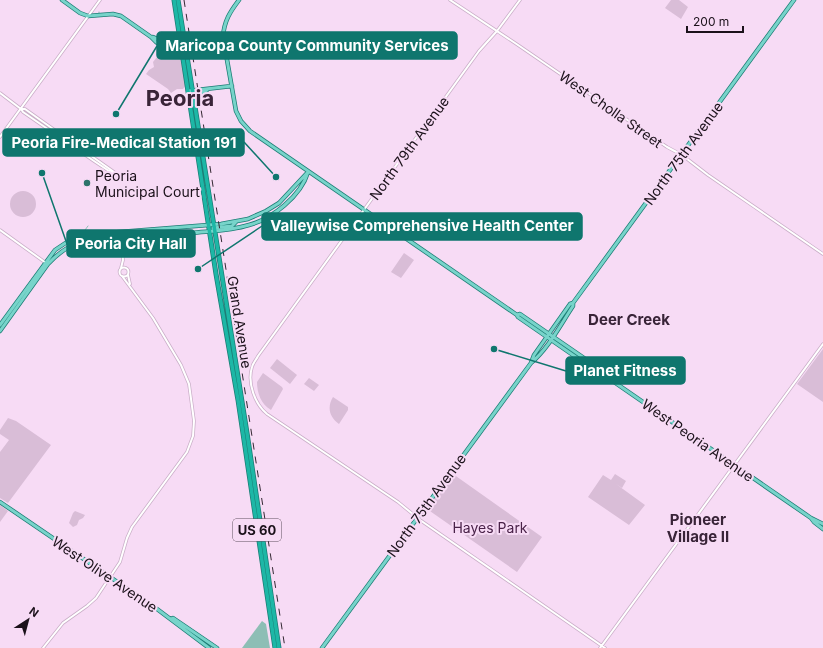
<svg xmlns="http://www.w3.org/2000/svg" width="823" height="648" font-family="Inter,sans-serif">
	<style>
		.green { fill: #d9bdd7 }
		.water { fill: #8dbeb5 }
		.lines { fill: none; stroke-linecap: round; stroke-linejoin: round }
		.stream { stroke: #8dbeb5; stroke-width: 1 }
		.minor-casing { stroke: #caafc8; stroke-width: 3.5 }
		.major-casing { stroke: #1c7d75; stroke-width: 4.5 }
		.highway-casing { stroke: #1c7d75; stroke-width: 5 }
		.minor { stroke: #fff; stroke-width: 2 }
		.major { stroke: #77d4ca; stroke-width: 3 }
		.highway { stroke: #1db7a6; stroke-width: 3.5 }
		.rail { stroke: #342833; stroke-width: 1; stroke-dasharray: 7 7; stroke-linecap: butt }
		.poi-dot { fill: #2d736a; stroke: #f7dbf5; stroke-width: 1.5 }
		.labels { text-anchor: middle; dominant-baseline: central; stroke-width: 4; stroke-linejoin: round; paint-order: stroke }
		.shield { fill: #f7dbf5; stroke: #5d4e5c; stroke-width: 1 }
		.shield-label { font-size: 13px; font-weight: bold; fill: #1b111a }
		.street-label { font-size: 14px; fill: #1b111a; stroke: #f7dbf5 }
		.poi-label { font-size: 14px; fill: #1b111a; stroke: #f7dbf5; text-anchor: start }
		.park-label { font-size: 14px; fill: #492248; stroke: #f7dbf5 }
		.neighbourhood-label { font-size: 15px; font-weight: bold; fill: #392438; stroke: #f7dbf5 }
		.town-label { font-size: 22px; font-weight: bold; fill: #392438; stroke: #f7dbf5 }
		.leader { fill: none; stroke: #0f766e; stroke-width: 1.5 }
		.callout-dot { fill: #0f766e; stroke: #f7dbf5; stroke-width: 1.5 }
		.callout { fill: #0f766e; stroke: #0f766e; stroke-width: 1.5 }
		.callout-label { font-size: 15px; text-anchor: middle; font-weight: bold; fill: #fff }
	</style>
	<rect width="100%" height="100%" fill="#f7dbf5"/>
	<path class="green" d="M671,0H679L688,7L681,19L665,8Z
		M164,48H179L180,50L186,85L183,89H177L171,93L168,89L146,74L149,70L154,67L153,62Z
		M10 204a13 13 0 1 1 26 0a13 13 0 1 1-26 0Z
		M404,253L414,260L401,278L391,272Z
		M823,349V402L797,384Z
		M277,359L297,375L290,384L270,368Z
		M263,373L282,387L283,389L271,410C261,404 257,393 257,382Z
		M309,378L319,385L314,391L304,384Z
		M333,397L348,407V410L339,424C329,417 327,407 333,397Z
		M8,418L16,421L51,445L8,503L0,498V452L9,440L0,434V430Z
		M453,474L542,537L517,572L427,509Z
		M615,474L626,481L622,488L616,484L645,505L629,525L588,497L603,475L611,480Z
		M0,505L8,511L0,522Z
		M75,511L85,515L83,518L79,520L77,525L73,527L69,523L73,513Z"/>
	<path class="water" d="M262,621L266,624L270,648H242Z"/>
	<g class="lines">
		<path class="stream" d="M99,12V13
			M85,230L88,226"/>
		<defs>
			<path id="minor" d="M450,0L515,43L667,147L682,155L708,175L823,254
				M520,0L497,31L479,51L258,356C256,360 253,363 252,367C247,383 255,404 267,414L398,502L420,520L605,648
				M0,93L21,109L23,112L94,161L109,171L114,173
				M21,109H25L39,119L114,172
				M0,137L100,0
				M0,230L46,263
				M121,232L123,260L121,268
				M119.5 272a4.5 4.5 0 1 1 9 0a4.5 4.5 0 1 1-9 0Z
				M128,275L130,284
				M43,648L63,623L87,606L96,598L120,562L127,538L132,527L187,452L193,436L194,421L189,384L181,365L153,318L122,276
				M600,648L823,344"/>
			<path id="major" d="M62,0L80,13L88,16L113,14L121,16L151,37L156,42L164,47L199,45L224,41
				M239,0C230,12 224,21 223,37L236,111L241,121L250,131L517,315L518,317L583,362H586
				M153,37L169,44L191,42L223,37
				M188,91L232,86
				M189,94L205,92L208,89
				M213,228L232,226L236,222
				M517,315L520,314L584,358L586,362L601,373L811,518L814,522L823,529
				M0,325L55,250L70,240L81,236L94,234L221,224L248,219L266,211L279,203L308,172
				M0,331L48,264C61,250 74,242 94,239C126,236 159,235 191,233C210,231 230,231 249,225C272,219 301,196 308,172
				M531,363C548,349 561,324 573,306V303L794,0
				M0,502L157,609L209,648
				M811,518L823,524
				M171,619L173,618L217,648
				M322,648L531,363L534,355L570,304L573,303"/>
			<path id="highway" d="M174,0L216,274L238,400L275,648
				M178,0L247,433L279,648"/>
		</defs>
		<use href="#minor" class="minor-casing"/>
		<use href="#major" class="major-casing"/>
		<use href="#highway" class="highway-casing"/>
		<use href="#minor" class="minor"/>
		<use href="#major" class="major"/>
		<use href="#highway" class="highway"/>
		<path class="rail" d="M184,0L285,648"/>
	</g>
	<circle class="poi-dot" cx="87" cy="183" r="4"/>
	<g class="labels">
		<rect class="shield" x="233" y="519" width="48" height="22" rx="3"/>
		<g class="shield-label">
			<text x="257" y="530">US 60</text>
		</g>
		<g class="street-label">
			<text transform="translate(611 109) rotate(35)">West Cholla Street</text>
			<text transform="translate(409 148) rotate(-54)">North 79th Avenue</text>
			<text transform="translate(683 153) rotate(-54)">North 75th Avenue</text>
			<text transform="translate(240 322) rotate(81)">Grand Avenue</text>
			<text transform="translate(698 440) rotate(35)">West Peoria Avenue</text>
			<text transform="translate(426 505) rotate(-54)">North 75th Avenue</text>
			<text transform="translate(105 574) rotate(34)">West Olive Avenue</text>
		</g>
		<g class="poi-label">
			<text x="95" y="175">Peoria<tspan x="95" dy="16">Municipal Court</tspan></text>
		</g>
		<g class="park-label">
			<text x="490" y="527">Hayes Park</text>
		</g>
		<g class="neighbourhood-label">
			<text x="629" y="319">Deer Creek</text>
			<text x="698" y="519">Pioneer<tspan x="698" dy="17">Village II</tspan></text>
		</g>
		<g class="town-label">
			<text x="180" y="98">Peoria</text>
		</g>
	</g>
	<path class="leader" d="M116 114L157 46M276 177L244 142M198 269L262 226M42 173L67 244M494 349L566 371"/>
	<g class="callout-dot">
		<circle cx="116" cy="114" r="4"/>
		<circle cx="276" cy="177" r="4"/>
		<circle cx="198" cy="269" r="4"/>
		<circle cx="42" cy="173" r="4"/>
		<circle cx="494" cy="349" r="4"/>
	</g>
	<g class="callout">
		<rect x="157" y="32" width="300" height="27" rx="4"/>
		<rect x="3" y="129" width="241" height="27" rx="4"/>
		<rect x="262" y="213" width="320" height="27" rx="4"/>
		<rect x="67" y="230" width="128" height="27" rx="4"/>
		<rect x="566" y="357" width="119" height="27" rx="4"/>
	</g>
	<g class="callout-label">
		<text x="307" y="51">Maricopa County Community Services</text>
		<text x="124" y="148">Peoria Fire-Medical Station 191</text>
		<text x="422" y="231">Valleywise Comprehensive Health Center</text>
		<text x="131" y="249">Peoria City Hall</text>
		<text x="625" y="376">Planet Fitness</text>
	</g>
	<g transform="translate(28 620) rotate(36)" stroke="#f7dbf5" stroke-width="3" paint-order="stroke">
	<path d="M0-3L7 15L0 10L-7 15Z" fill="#1b111a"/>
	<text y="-6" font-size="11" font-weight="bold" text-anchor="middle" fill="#1b111a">N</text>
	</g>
	<path d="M687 26v6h56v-6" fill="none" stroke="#1b111a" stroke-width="2"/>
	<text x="693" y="26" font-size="12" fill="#1b111a" stroke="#f7dbf5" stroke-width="3" paint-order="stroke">200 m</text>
</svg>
